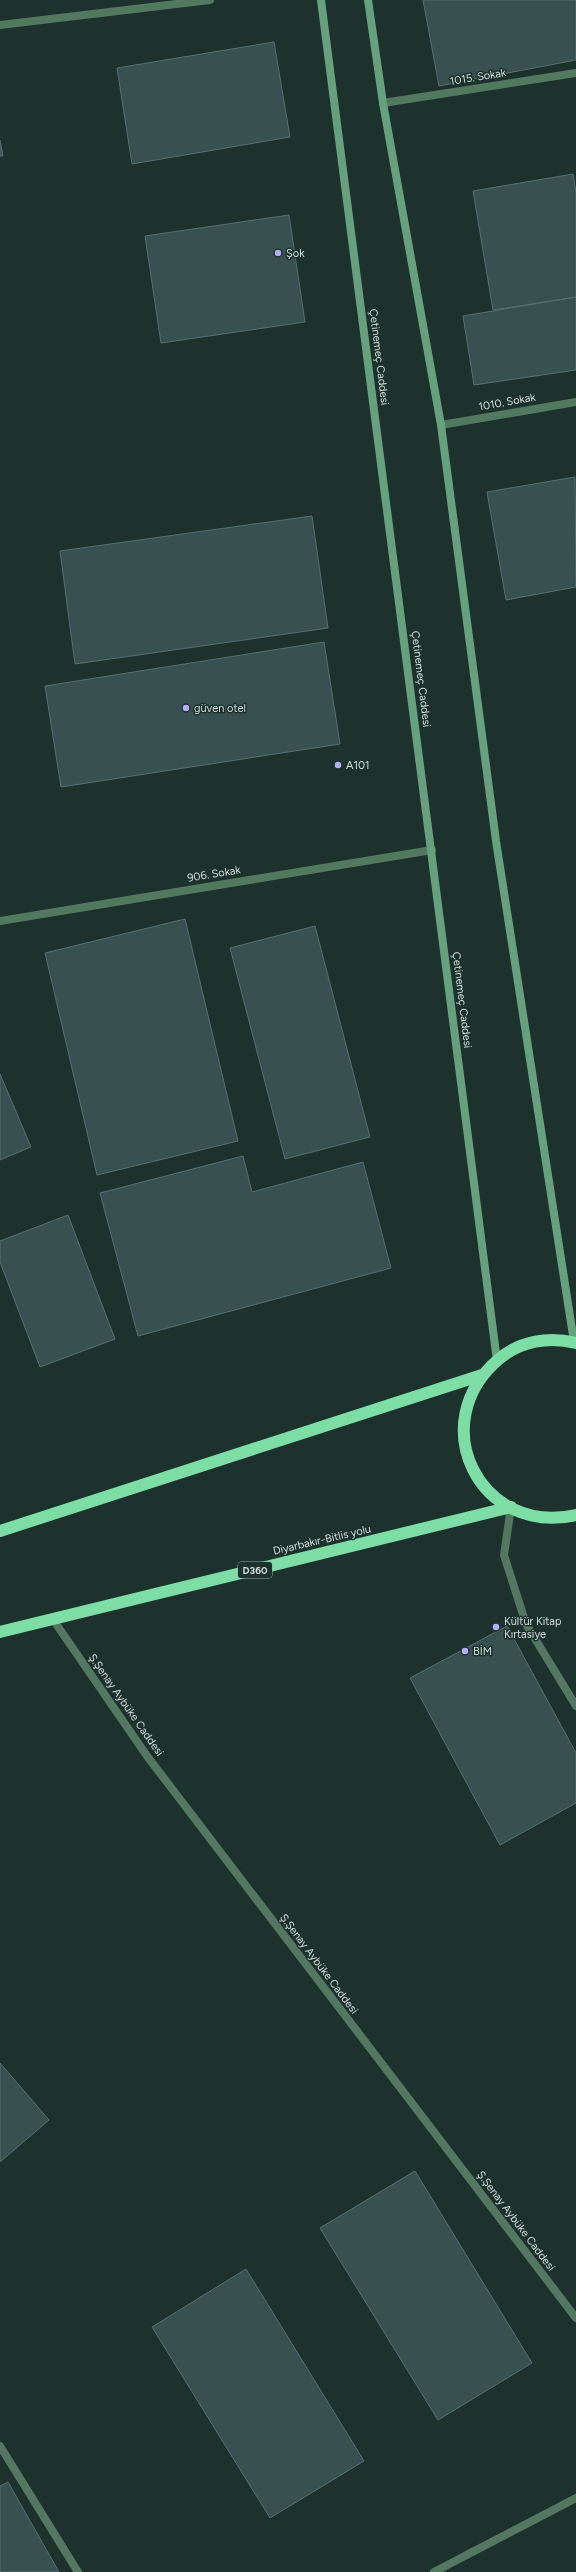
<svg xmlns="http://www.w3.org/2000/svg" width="576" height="2572" font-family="Figtree,sans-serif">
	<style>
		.building { fill: #395051; stroke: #576f71 }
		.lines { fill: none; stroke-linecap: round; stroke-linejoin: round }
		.lane { stroke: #537860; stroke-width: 8 }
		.street { stroke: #537860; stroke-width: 8 }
		.secondary { stroke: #65a17c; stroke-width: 8 }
		.highway { stroke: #7ddea5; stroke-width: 12 }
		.poi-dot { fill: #b5acf8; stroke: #1d322d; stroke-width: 1.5 }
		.labels { text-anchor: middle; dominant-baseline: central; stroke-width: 3; stroke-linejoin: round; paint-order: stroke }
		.shield { fill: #1d322d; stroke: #9baaa6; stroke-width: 1 }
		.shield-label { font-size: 10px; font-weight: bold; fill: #d1deda }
		.street-label { font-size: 11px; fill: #d1deda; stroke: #1d322d }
		.poi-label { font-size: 11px; fill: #d1deda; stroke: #1d322d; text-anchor: start }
	</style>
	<rect width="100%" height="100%" fill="#1d322d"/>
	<path class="building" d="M423,0H576V60L439,86Z
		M274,42L290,137L132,164L117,68Z
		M0,140L3,156H0Z
		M573,174L576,193V297L493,310L473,191Z
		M289,215L305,322L161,343L145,236Z
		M576,297V370L474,385L463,316Z
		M575,477L576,587L506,600L487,492Z
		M312,516L328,628L75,664L60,551Z
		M324,642L340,744L61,787L45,686Z
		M185,919L238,1141L97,1175L45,953Z
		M315,926L370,1137L285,1159L230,948Z
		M0,1074L31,1147L0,1160Z
		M243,1156L252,1192L363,1162L391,1268L138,1336L100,1193Z
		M68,1215L115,1339L40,1367L0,1262V1241Z
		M507,1626L576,1753V1803L500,1845L410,1678Z
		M0,2063L49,2120L0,2162Z
		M415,2171L532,2363L438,2420L320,2228Z
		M246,2269L364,2461L270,2518L152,2327Z
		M8,2482L59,2572H0V2486Z"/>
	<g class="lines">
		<path class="lane" d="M0,2446L78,2572"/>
		<path class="street" d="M0,25L210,0
			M383,103L576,73
			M441,425L576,402
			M0,921L432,850
			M511,1507L504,1555L526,1624L576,1706
			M52,1618L147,1756L576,2318
			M434,2572L576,2498"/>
		<path class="secondary" d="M321,0L497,1361
			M368,0L383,103L441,425L496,841L574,1342"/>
		<path class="highway" d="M576,1343C549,1336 520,1341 499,1359C423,1423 480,1537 576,1515
			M0,1531L482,1375
			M0,1632L511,1507"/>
	</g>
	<g class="poi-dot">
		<circle cx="278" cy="253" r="4"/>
		<circle cx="186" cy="708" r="4"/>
		<circle cx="338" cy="765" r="4"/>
		<circle cx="496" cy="1627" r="4"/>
		<circle cx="465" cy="1651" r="4"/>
	</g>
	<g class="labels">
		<rect class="shield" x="238" y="1562" width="34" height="16" rx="3"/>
		<g class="shield-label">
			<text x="255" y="1570">D360</text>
		</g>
		<g class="street-label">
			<text transform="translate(478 77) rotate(-9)">1015. Sokak</text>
			<text transform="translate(379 357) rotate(83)">Çetinemeç Caddesi</text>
			<text transform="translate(507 402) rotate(-10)">1010. Sokak</text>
			<text transform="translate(421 679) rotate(83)">Çetinemeç Caddesi</text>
			<text transform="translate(214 874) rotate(-9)">906. Sokak</text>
			<text transform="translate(462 1000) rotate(83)">Çetinemeç Caddesi</text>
			<text transform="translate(322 1540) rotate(-13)">Diyarbakır-Bitlis yolu</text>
			<text transform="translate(126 1705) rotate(55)">Ş.Şenay Aybüke Caddesi</text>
			<text transform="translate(319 1964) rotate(53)">Ş.Şenay Aybüke Caddesi</text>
			<text transform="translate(516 2221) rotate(53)">Ş.Şenay Aybüke Caddesi</text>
		</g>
		<g class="poi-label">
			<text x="286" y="253">Şok</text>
			<text x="194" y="708">güven otel</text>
			<text x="346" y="765">A101</text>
			<text x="504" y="1621">Kültür Kitap<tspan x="504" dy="13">Kırtasiye</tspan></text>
			<text x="473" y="1651">BİM</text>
		</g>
	</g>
</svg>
